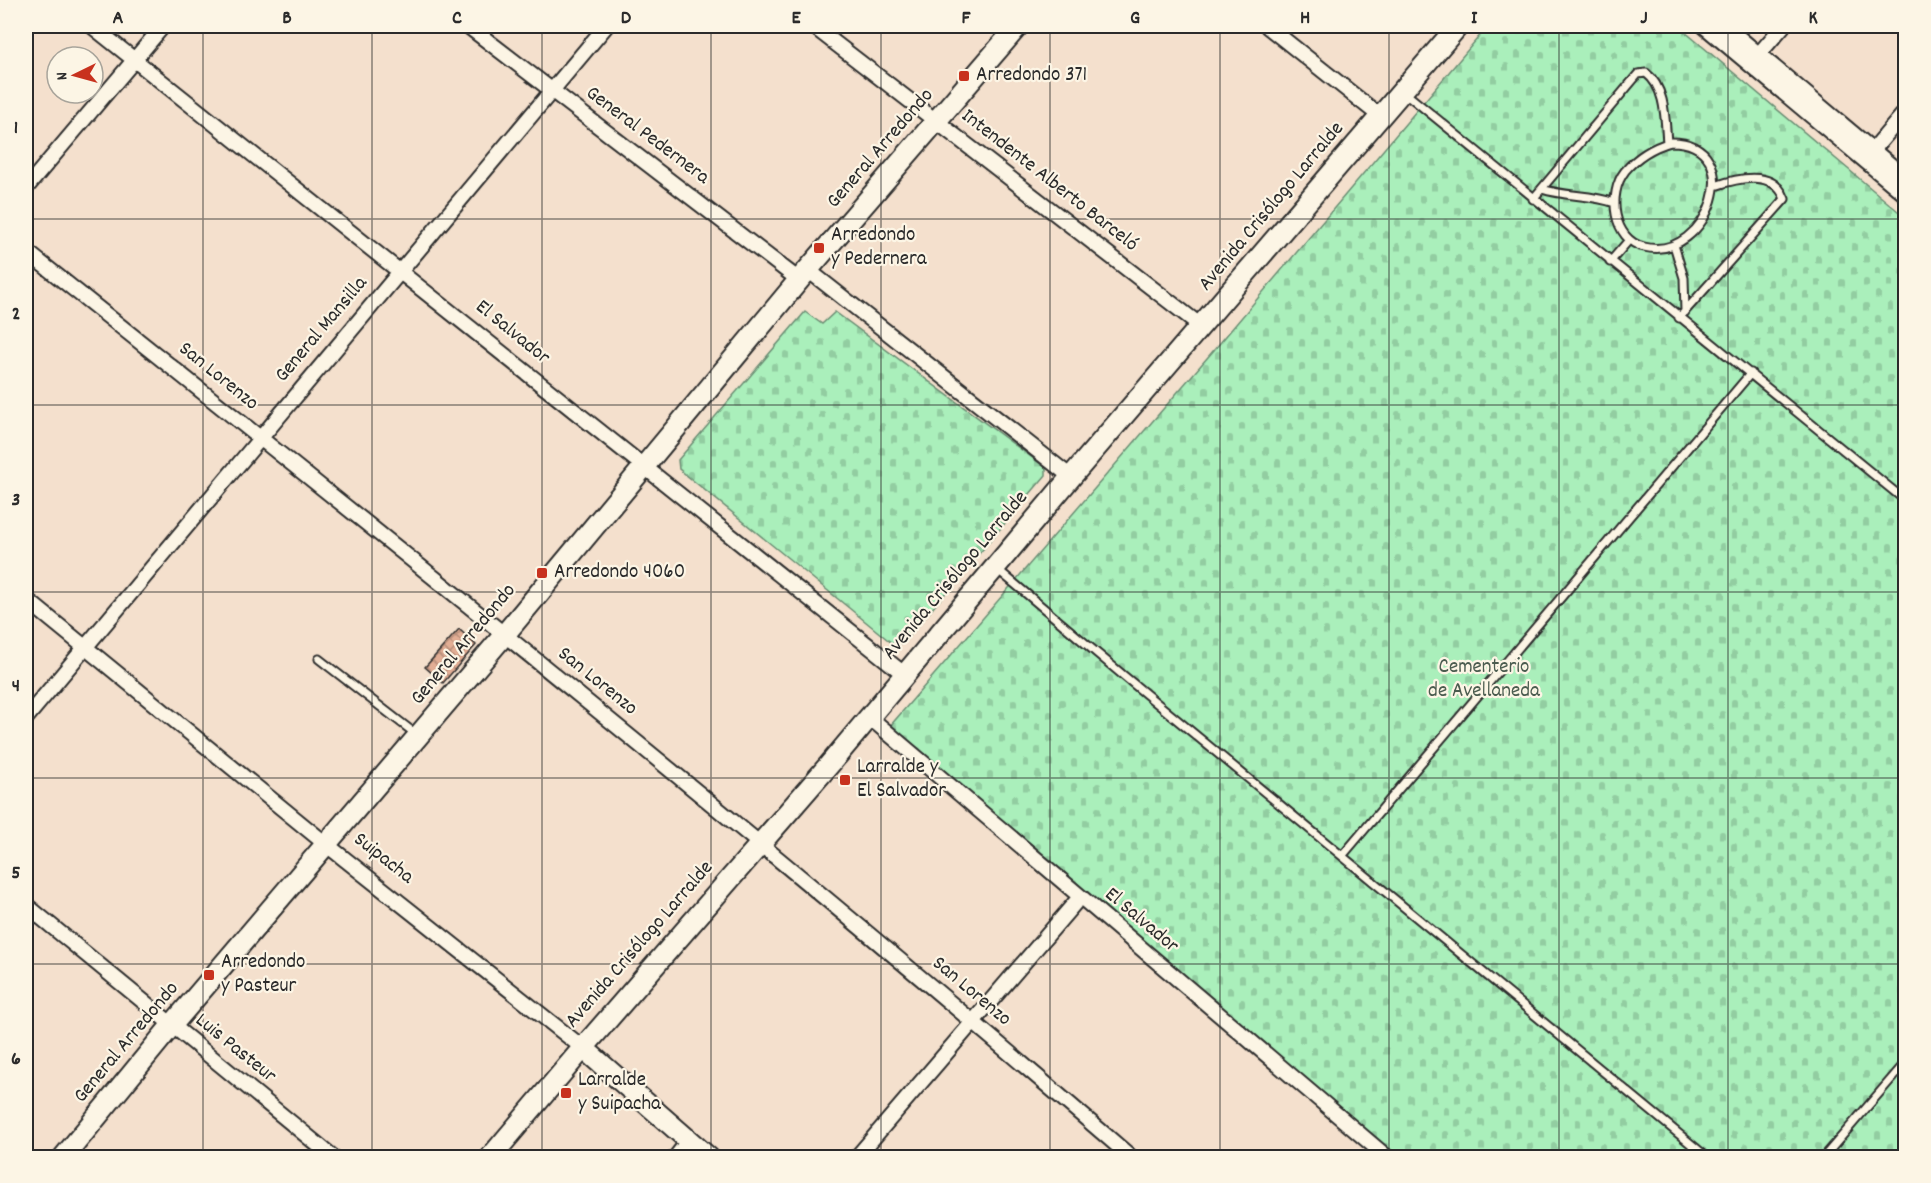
<svg xmlns="http://www.w3.org/2000/svg" width="1931" height="1183" font-family="Dekko,sans-serif">
	<style>
		.cemetery { fill: url(#cemetery-stones); stroke: #6a8d73; stroke-width: 1.5 }
		.building { fill: url(#building-cross-hatch); stroke: #2b2b2b; stroke-width: 1.5 }
		.lines { fill: none; stroke-linecap: round; stroke-linejoin: round }
		.lane-casing { stroke: #2b2b2b; stroke-width: 11 }
		.street-casing { stroke: #2b2b2b; stroke-width: 18 }
		.secondary-casing { stroke: #2b2b2b; stroke-width: 24 }
		.lane { stroke: #fcf5e5; stroke-width: 7 }
		.street { stroke: #fcf5e5; stroke-width: 14 }
		.secondary { stroke: #fcf5e5; stroke-width: 20 }
		.grid { fill: none; stroke: #2b2b2b; stroke-width: 1.5; stroke-opacity: 0.55 }
		.poi-dot { fill: #c8321e; stroke: #fcf5e5; stroke-width: 2 }
		.labels { text-anchor: middle; dominant-baseline: central; stroke-width: 4.5; stroke-linejoin: round; paint-order: stroke }
		.poi-label { font-size: 21px; fill: #2b2b2b; stroke: #fcf5e5; text-anchor: start }
		.street-label { font-size: 21px; fill: #2b2b2b; stroke: #fcf5e5 }
		.park-label { font-size: 21px; fill: #4b5c4f; stroke: #fcf5e5 }
		.neatline { fill: none; stroke: #2b2b2b; stroke-width: 2 }
		.grid-label { font-size: 20px; text-anchor: middle; font-weight: bold; fill: #2b2b2b }
	</style>
	<defs>
		<pattern id="cemetery-stones" width="16" height="16" patternUnits="userSpaceOnUse" patternTransform="scale(1.5)"><rect width="16" height="16" fill="#aaefbb"/><path d="M2 7V4a2 2 0 0 1 4 0v3zM10 15v-3a2 2 0 0 1 4 0v3z" fill="#92cda1"/></pattern>
		<pattern id="building-cross-hatch" width="8" height="8" patternUnits="userSpaceOnUse" patternTransform="scale(1.5)"><rect width="8" height="8" fill="#e2ae95"/><path d="M0 0l8 8M0 8l8-8" fill="none" stroke="#b78e7a"/></pattern>
	</defs>
	<rect width="100%" height="100%" fill="#f4e0cd"/>
	<filter id="ink" filterUnits="userSpaceOnUse"><feTurbulence type="fractalNoise" baseFrequency=".0167" numOctaves="2"/><feDisplacementMap in="SourceGraphic" scale="12" xChannelSelector="R" yChannelSelector="G"/><feConvolveMatrix kernelMatrix="1 2 1 2 8 2 1 2 1" color-interpolation-filters="sRGB"/></filter>
	<g filter="url(#ink)">
		<path class="cemetery" d="M1488,26H1678L1905,217V1157H1393L890,726L1220,343Z
			M805,312L822,324L835,312L1046,468V475L903,643L893,644L679,469L678,460Z"/>
		<path class="building" d="M459,629L476,645L443,683L425,667Z"/>
		<g class="lines">
			<defs>
				<path id="lane" d="M1404,92L1906,501
					M1671,142C1750,142 1709,263 1644,247C1613,240 1607,194 1625,171C1637,157 1653,147 1671,142Z
					M1542,189C1566,197 1591,194 1615,203
					M1533,199L1638,74L1646,73C1666,88 1665,120 1667,143
					M1674,245L1684,278L1685,312
					M1610,262L1629,240
					M1679,318L1785,199C1774,169 1738,178 1715,186
					M996,568L1124,676L1708,1158
					M319,659L417,735
					M1343,855L1751,373
					M1823,1158L1906,1062"/>
				<path id="street" d="M92,26L904,674
					M468,26L799,280
					M813,26L1201,326
					M1267,26L1380,116
					M1704,26L1906,195
					M1725,26L1906,178
					M1753,61L1783,26
					M1868,156L1906,111
					M26,188L163,26
					M26,251C399,548 771,846 1132,1158
					M808,270L1071,477
					M26,599L327,845L583,1048
					M868,716L1388,1158
					M26,718L606,26
					M26,905L334,1158
					M675,1158L689,1140
					M856,1158L1080,897"/>
				<path id="secondary" d="M583,1048L709,1158
					M63,1158L172,1025L505,634L799,280L1018,26
					M490,1158L583,1048L829,765L1071,477L1458,26"/>
			</defs>
			<use href="#lane" class="lane-casing"/>
			<use href="#street" class="street-casing"/>
			<use href="#secondary" class="secondary-casing"/>
			<use href="#lane" class="lane"/>
			<use href="#street" class="street"/>
			<use href="#secondary" class="secondary"/>
		</g>
	</g>
	<path class="grid" d="M203,26V1158M372,26V1158M542,26V1158M711,26V1158M881,26V1158M1050,26V1158M1220,26V1158M1389,26V1158M1559,26V1158M1728,26V1158M26,219H1906M26,405H1906M26,592H1906M26,778H1906M26,964H1906"/>
	<g class="poi-dot">
		<rect x="958" y="70" width="12" height="12" rx="3"/>
		<rect x="813" y="242" width="12" height="12" rx="3"/>
		<rect x="536" y="567" width="12" height="12" rx="3"/>
		<rect x="839" y="774" width="12" height="12" rx="3"/>
		<rect x="203" y="969" width="12" height="12" rx="3"/>
		<rect x="560" y="1087" width="12" height="12" rx="3"/>
	</g>
	<g class="labels">
		<g class="poi-label">
			<text x="976" y="76">Arredondo 371</text>
			<text x="831" y="236">Arredondo<tspan x="831" dy="24">y Pedernera</tspan></text>
			<text x="554" y="573">Arredondo 4060</text>
			<text x="857" y="768">Larralde y<tspan x="857" dy="24">El Salvador</tspan></text>
			<text x="221" y="963">Arredondo<tspan x="221" dy="24">y Pasteur</tspan></text>
			<text x="578" y="1081">Larralde<tspan x="578" dy="24">y Suipacha</tspan></text>
		</g>
		<g class="street-label">
			<text transform="translate(647 136) rotate(37)">General Pedernera</text>
			<text transform="translate(881 149) rotate(-49)">General Arredondo</text>
			<text transform="translate(1049 181) rotate(38)">Intendente Alberto Barceló</text>
			<text transform="translate(1272 207) rotate(-50)">Avenida Crisólogo Larralde</text>
			<text transform="translate(322 330) rotate(-50)">General Mansilla</text>
			<text transform="translate(512 333) rotate(39)">El Salvador</text>
			<text transform="translate(218 377) rotate(39)">San Lorenzo</text>
			<text transform="translate(956 576) rotate(-50)">Avenida Crisólogo Larralde</text>
			<text transform="translate(464 645) rotate(-50)">General Arredondo</text>
			<text transform="translate(597 682) rotate(39)">San Lorenzo</text>
			<text transform="translate(383 859) rotate(38)">Suipacha</text>
			<text transform="translate(1141 921) rotate(40)">El Salvador</text>
			<text transform="translate(640 945) rotate(-49)">Avenida Crisólogo Larralde</text>
			<text transform="translate(971 992) rotate(40)">San Lorenzo</text>
			<text transform="translate(127 1043) rotate(-50)">General Arredondo</text>
			<text transform="translate(235 1049) rotate(39)">Luis Pasteur</text>
		</g>
		<g class="park-label">
			<text x="1484" y="668">Cementerio<tspan x="1484" dy="24">de Avellaneda</tspan></text>
		</g>
	</g>
	<rect width="1931" height="1183" fill="none" stroke="#fcf5e5" stroke-width="66"/>
	<g transform="translate(75 75) rotate(265)"><circle r="28" fill="#fcf5e5" stroke="#a8a49b" stroke-width="1.5"/>
	<path d="M0-4.5L10 22L0 15L-10 22Z" fill="#c8321e"/>
	<text y="-9" font-size="16" font-weight="bold" text-anchor="middle" fill="#2b2b2b">N</text>
	</g>
	<rect x="33" y="33" width="1865" height="1117" class="neatline"/>
	<g class="grid-label">
		<text x="118" y="23">A</text>
		<text x="287" y="23">B</text>
		<text x="457" y="23">C</text>
		<text x="626" y="23">D</text>
		<text x="796" y="23">E</text>
		<text x="966" y="23">F</text>
		<text x="1135" y="23">G</text>
		<text x="1305" y="23">H</text>
		<text x="1474" y="23">I</text>
		<text x="1644" y="23">J</text>
		<text x="1813" y="23">K</text>
		<text x="16" y="133">1</text>
		<text x="16" y="319">2</text>
		<text x="16" y="505">3</text>
		<text x="16" y="691">4</text>
		<text x="16" y="878">5</text>
		<text x="16" y="1064">6</text>
	</g>
</svg>
